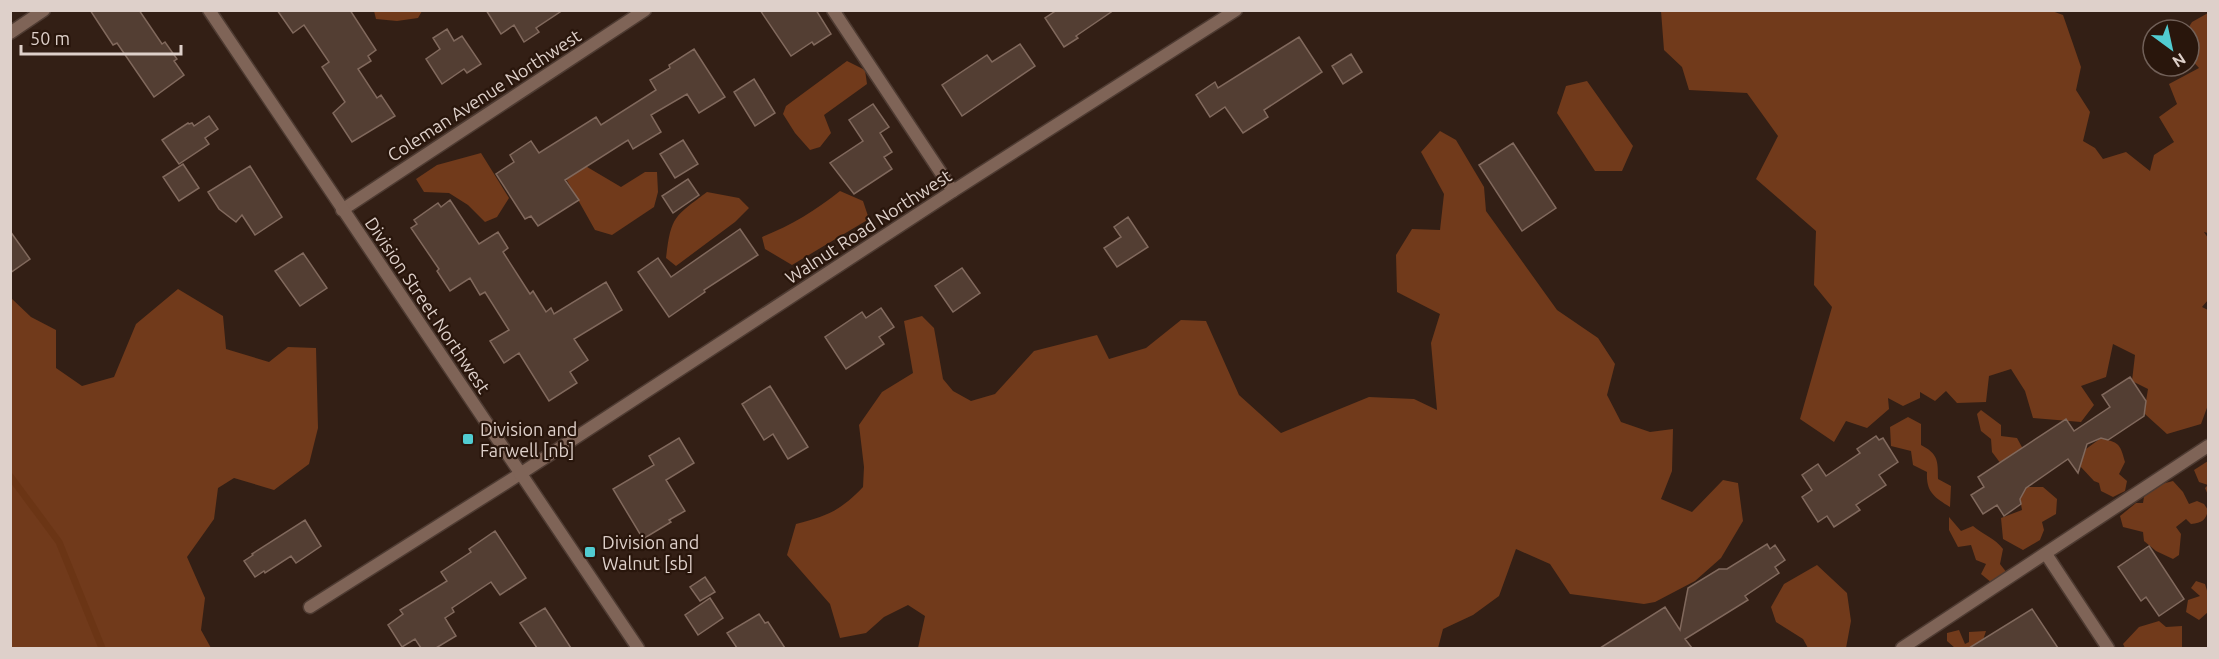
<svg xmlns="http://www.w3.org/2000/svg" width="2219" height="659" font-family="Ubuntu,sans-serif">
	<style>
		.forest { fill: #713a1b }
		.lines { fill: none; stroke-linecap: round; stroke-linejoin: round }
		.stream { stroke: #6b3515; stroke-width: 7 }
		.building { fill: #533e33; stroke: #81695d; stroke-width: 1.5 }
		.minor-casing { stroke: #4e3b32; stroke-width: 15 }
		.tertiary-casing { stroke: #4e3b32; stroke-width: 15 }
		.minor { stroke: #7f6457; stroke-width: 12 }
		.tertiary { stroke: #7f6457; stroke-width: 12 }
		.poi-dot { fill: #51ccd1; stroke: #29160c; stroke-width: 2 }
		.labels { text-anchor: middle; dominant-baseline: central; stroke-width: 4.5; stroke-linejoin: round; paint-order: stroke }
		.street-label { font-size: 18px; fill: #ded0ca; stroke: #29160c }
		.poi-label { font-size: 18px; fill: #ded0ca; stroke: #29160c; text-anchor: start }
	</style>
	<rect width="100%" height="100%" fill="#331f15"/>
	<path class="forest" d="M374,11V10L422,11L418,18L397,21L376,19Z
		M1661,11H2052L2063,15L2081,67L2076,90L2090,112L2083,141L2095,148L2103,159L2126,152L2150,171L2154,155L2174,142L2159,117L2177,104L2169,84L2199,68L2189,57V30H2187L2192,22L2208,13V233L2204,232L2208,238V300L2202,307L2208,310V405L2201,424L2167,434L2146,415L2144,413L2148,389L2132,381L2135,355L2113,344L2106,377L2081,386L2094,405L2081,422L2033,418L2025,391L2011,369L1989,376L1986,402L1957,403L1946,391L1935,401L1920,392V398L1903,406L1888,398L1889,409L1867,428L1846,421L1834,442L1800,419L1832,307L1814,285L1816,231L1756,179L1778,136L1747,93L1689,90L1682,67L1664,50Z
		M847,61L865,70L867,84L824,115L831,133L820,147L810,150L795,133L783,114L786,106Z
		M1587,81L1633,146L1622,171H1595L1557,113L1566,86Z
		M1440,131L1456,140L1484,187L1486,211L1557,310L1598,338L1615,364L1607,395L1621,422L1650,432L1673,429L1672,471L1661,499L1692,512L1723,480L1738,483L1743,521L1721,558L1695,581L1655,602L1644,604L1570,594L1550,564L1516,549L1499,596L1473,615L1443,629L1438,648H918L925,616L908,605L884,617L866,633L840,638L830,604L787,555L796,524C827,516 840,511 863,487L864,467L859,425L882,392L913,373L904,321L922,316L934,328L943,379L953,391L971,401L995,394L1034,351L1097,335L1109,359L1146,348L1181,320L1206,321L1239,395L1281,433L1369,397L1414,399L1437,410L1431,343L1440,314L1397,292L1396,255L1412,229L1440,230L1444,194L1421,152Z
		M481,153L509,198L497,217L485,222L468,205L449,193L424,192L416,179L437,165Z
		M577,161L621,187L645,172H657L658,192L654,207L612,235L595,230L564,175Z
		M840,191L863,201L869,219L792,265L765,249L762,237C792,225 816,210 840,191Z
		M707,192L739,198L749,208L735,222L676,266L666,258C671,216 674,217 707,192Z
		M178,289L223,316L226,349L269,362L288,347L316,348L318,428L309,464L274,490L234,478L218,488L214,519L187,557L205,598L201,630L211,648H11V298L31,317L56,330V368L82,386L114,377L136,324Z
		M1981,410L2001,425V436L2017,438L2023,449L2004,468L1992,452L1991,439L1981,431L1977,414Z
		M1908,417L1921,424V445C1938,454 1938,460 1938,479L1951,486L1950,507C1934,497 1926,492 1927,472L1913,465L1911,451L1891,446L1890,427Z
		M2101,438C2119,443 2120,443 2125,462L2119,474L2127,481L2125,491L2113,497L2101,491L2099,483L2094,481L2080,466L2086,449Z
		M2208,461V495L2205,488L2208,485L2199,482L2194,470Z
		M2173,481L2183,492L2189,504L2197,501L2204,504L2208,510C2206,520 2202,523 2191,524L2186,519L2176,527L2181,534L2179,555L2173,559L2156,551L2144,541L2143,532L2123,527L2120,516L2136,503H2143L2144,497L2154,486Z
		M2026,487H2043L2057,499L2056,514L2042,522L2044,530L2040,540L2023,550L2003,539L2001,518L2022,510L2020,499Z
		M1949,517L1961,531L1973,526C1983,535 1995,538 2003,549L2000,564L2007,573L1992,583L1981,574L1986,564L1976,560L1971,545L1958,547L1949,530Z
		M1817,565L1847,593L1851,621L1846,648H1808L1803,639L1776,622L1771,607L1784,584Z
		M2196,581L2205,584L2208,594V612L2199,620L2186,612L2188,600L2200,596L2191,588Z
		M2159,621L2166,627L2182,626V648H2125L2123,644L2139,627Z
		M1959,630L1965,644L1969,642V632L1986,631L1983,640L1975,645V648H1955L1947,641V633Z"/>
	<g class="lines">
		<path class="stream" d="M10,476L59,542L102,648"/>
	</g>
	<path class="building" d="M90,10H139L162,44L165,42L177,59L174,61L184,75L154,97L117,43L113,45Z
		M277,10H350L376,50L368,56L371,61L358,69L377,98L381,95L395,116L352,142L333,113L345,102L322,67L329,62L304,25L293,33Z
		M486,10H563L536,28L539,32L524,42L514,25L501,34Z
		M760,10H816L831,34L814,45L812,42L791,56Z
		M1057,10H1114L1076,36L1078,38L1064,47L1045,18Z
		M447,29L454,41L462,36L481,64L467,73L464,69L442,84L426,59L440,49L433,38Z
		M1299,37L1322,72L1264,110L1268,117L1243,133L1225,107L1210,117L1196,95L1215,82L1218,88Z
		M1020,44L1035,66L962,116L942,85L987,55L992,62Z
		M694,49L725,97L699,113L687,94L651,115L661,132L633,149L628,140L565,180L579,200L538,226L531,216L525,219L496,174L514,162L510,155L531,141L539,153L596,117L601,125L656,90L650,80L670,68L669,65Z
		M1351,54L1362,72L1343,84L1332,66Z
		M754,79L775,113L755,126L734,92Z
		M873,104L889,127L880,133L892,152L884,157L892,169L854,194L830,163L863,141L849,120Z
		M209,116L218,129L205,138L209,144L179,164L162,140L188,123L189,124L192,123L194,126Z
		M683,140L698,164L675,178L660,154Z
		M1513,143L1556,208L1522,231L1479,165Z
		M183,164L199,188L179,201L163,177Z
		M250,166L282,217L255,235L242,215L236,222L219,209L208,192Z
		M688,179L699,195L673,213L662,196Z
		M450,200L479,244L498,232L508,248L503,252L530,294L533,291L546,312L551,308L554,314L606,282L622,310L574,339L588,360L570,372L577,383L549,401L519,353L504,363L490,341L509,330L485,292L480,295L470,278L450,291L437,271L439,269L411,228L417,224L414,220L438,203L441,207Z
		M1128,217L1148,247L1117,267L1104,248L1121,237L1114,227Z
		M740,229L758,255L704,290L705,292L669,317L638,272L658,258L671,277Z
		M10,231L30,259L10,273Z
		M303,253L327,288L300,306L275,271Z
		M962,268L980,293L953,312L935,286Z
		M881,308L894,327L879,337L884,344L846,369L825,337L862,312L866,318Z
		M2130,377L2146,401L2144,416L2108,440L2101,438L2087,444L2078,473L2068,459L2026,488L2020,499L2021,504L2004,516L1997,505L1983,514L1971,495L1984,487L1978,477L2066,419L2074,431L2110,407L2102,395Z
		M770,386L808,447L788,459L773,434L764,440L742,404Z
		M1876,436L1879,440L1883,438L1898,462L1879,475L1886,485L1856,505L1860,510L1834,527L1827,516L1818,522L1802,497L1812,490L1802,475L1818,464L1826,476L1860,453L1857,449Z
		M679,438L694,463L666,480L685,511L669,520L671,522L643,539L613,489L654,465L649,456Z
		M305,520L321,546L296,563L291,556L265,573L264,571L255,577L244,561L253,555L252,554Z
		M495,531L526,578L500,595L491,582L452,608L454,612L445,618L456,636L436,648H421L415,639L402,647L388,625L403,614L400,610L447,581L441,572L471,552L469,549Z
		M1767,544L1770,549L1775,545L1785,560L1775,567L1779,573L1745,596L1748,600L1685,639L1692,648H1600L1665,607L1680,630L1688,588L1719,569H1727Z
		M2149,546L2184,599L2159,616L2146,597L2141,601L2118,567Z
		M705,577L715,592L700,601L690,587Z
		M710,598L723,618L698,635L685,615Z
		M545,608L571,648H537L520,623Z
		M2032,609L2058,648H1969Z
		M759,614L765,623L768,622L785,648H737L727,633Z"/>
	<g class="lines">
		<defs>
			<path id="minor" d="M833,10L953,191
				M10,33L44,10
				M342,210L645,10
				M2046,554L2108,648
				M310,607L520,474
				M1902,648L2208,446"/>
			<path id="tertiary" d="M209,10L638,648
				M520,474L953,191L1236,10"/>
		</defs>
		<use href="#minor" class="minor-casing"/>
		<use href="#tertiary" class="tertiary-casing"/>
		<use href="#minor" class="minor"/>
		<use href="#tertiary" class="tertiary"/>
	</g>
	<g class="poi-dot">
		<rect x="462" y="433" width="12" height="12" rx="3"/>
		<rect x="584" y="546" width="12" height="12" rx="3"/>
	</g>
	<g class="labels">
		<g class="street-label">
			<text transform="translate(484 95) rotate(-33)">Coleman Avenue Northwest</text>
			<text transform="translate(868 226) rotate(-33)">Walnut Road Northwest</text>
			<text transform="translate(428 305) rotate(56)">Division Street Northwest</text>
		</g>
		<g class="poi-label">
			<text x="480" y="429">Division and<tspan x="480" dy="21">Farwell [nb]</tspan></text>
			<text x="602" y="542">Division and<tspan x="602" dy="21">Walnut [sb]</tspan></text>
		</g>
	</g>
	<rect width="2219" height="659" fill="none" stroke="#ded0ca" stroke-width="24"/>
	<g transform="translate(2171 48) rotate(147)"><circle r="28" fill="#29160c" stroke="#716058" stroke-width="1.5"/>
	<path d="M0-4.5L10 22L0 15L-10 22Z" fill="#51ccd1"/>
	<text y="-9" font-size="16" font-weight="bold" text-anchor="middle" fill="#ded0ca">N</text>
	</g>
	<path d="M21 45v9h160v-9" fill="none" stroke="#ded0ca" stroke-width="3"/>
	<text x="30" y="45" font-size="18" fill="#ded0ca" stroke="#29160c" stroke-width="4.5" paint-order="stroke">50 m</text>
</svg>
